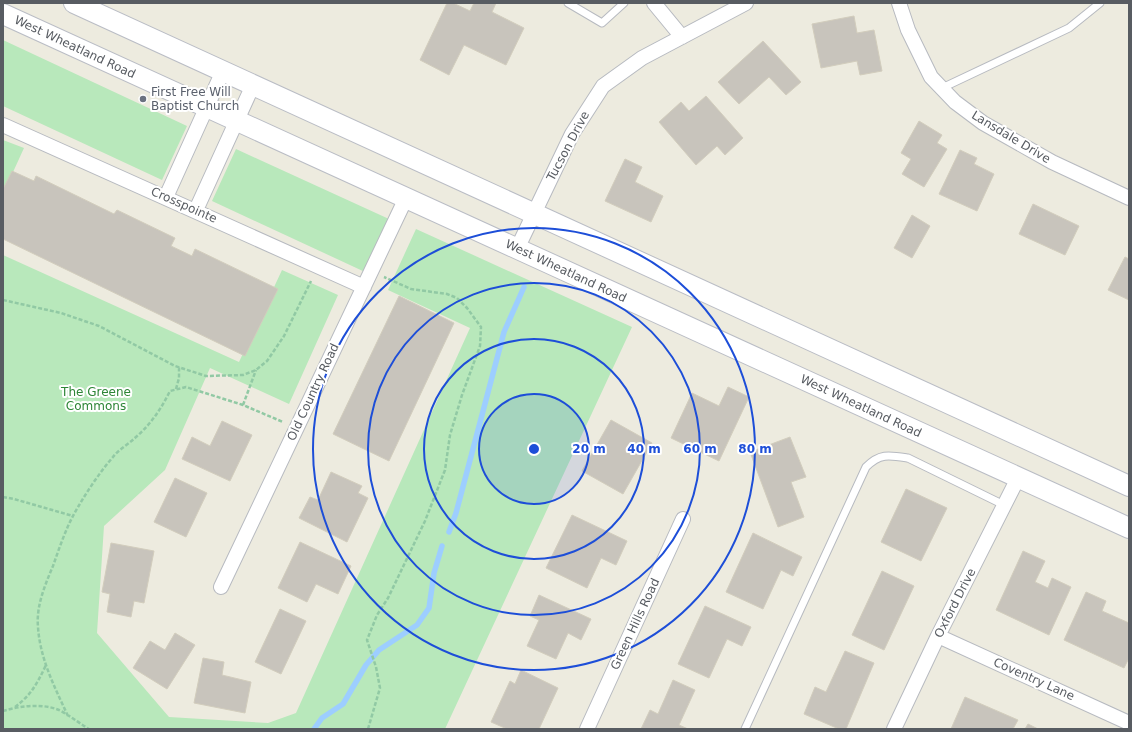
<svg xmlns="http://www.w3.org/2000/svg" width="1132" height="732" font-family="'DejaVu Sans',sans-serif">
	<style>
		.green { fill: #b8e8bb }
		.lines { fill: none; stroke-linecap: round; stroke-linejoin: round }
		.stream { stroke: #9dceff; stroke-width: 5.5 }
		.building { fill: #c8c4bc; stroke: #d2cdbd }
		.service-casing { stroke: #b7bac0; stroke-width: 9 }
		.minor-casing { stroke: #b7bac0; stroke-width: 16 }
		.secondary-casing { stroke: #babdc5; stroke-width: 22 }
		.path { stroke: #91c9a4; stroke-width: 2.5; stroke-dasharray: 4 2; stroke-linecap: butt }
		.service { stroke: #fff; stroke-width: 7 }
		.minor { stroke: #fff; stroke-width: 14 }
		.secondary { stroke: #fff; stroke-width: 20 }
		.ring { fill: none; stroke: #1d4ed8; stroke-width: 2 }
		.worship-dot { fill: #6b7280; stroke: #fff; stroke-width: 1.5 }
		.labels { text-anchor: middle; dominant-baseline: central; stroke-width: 4; stroke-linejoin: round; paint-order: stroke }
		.street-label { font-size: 12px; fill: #585c62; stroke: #fff }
		.worship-label { font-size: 12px; fill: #5b616d; stroke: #fff; text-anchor: start }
		.park-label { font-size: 12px; fill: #2d8536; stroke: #fff }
		.centre { fill: #1d4ed8; stroke: #fff; stroke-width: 2 }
		.ring-label { font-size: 12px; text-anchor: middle; font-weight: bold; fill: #1d4ed8; stroke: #fff; stroke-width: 4; stroke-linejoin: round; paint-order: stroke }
	</style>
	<rect width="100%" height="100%" fill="#edebdf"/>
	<path class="green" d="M3,40L187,126L162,180L3,106Z
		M3,140L24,148L3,194Z
		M236,149L389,219L365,272L212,201Z
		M416,229L632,327L445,729H3V255L239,362L282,270L338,295L289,404L210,368L165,470L104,526L97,633L169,717L268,723L296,713L470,328L388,290Z"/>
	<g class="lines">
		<path class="stream" d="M449,532L456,513L504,332L524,287
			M314,729L322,718L343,704L366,665L379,650L417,625L429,608L434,573L442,546"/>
	</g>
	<path class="building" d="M447,3H453L470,11L474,3H496L492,12L524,28L506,65L464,45L449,75L420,60Z
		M854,16L857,33L874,30L882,71L860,75L857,61L821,68L812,24Z
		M763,41L801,82L786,95L769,77L739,104L718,82Z
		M706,96L743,138L725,155L717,146L696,165L659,122L681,102L689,111Z
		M919,121L942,135L937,143L947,149L924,187L902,174L911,159L901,153Z
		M960,150L977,158L974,164L994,174L977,211L939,194Z
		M625,159L642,167L635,182L663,196L651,222L605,201Z
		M12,171L34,181L36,176L114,214L117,210L175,238L171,246L192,256L195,249L278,289L245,356L3,239V189Z
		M1033,204L1079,226L1065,255L1019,234Z
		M912,215L930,226L912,258L894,248Z
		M1125,257L1129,259V300L1108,290Z
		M399,296L454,323L389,461L333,434Z
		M728,387L749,397L719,461L671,438L692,393L719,406Z
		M611,420L652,443L623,494L582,471Z
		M222,421L252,435L230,481L182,459L192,437L210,446Z
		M790,437L806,477L791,482L804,517L778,527L750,452Z
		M331,472L362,486L358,493L368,498L347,542L299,518L310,497L318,500Z
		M175,478L207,493L186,537L154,522Z
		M906,489L947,508L921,561L881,542Z
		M572,515L627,541L616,565L601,558L587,588L546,568Z
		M753,533L802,557L793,576L781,570L763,609L726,592Z
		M300,542L351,566L338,594L316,584L307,602L278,588Z
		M111,543L154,551L144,603L134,601L131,617L107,612L110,594L102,592Z
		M1023,551L1045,561L1035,582L1048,588L1052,578L1071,587L1049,635L996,610Z
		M882,571L914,586L884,650L852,635Z
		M1086,592L1106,601L1102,611L1129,623V658L1124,668L1064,640Z
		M539,595L591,619L581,640L568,633L556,659L527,646L539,620L530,616Z
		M705,606L751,627L742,646L727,639L709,678L678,664Z
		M280,609L306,621L281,674L255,662Z
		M175,633L195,645L167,689L133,668L150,641L165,650Z
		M845,651L874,663L846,729H839L804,714L815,687L826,692Z
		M203,658L224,662L222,675L251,682L245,713L194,703Z
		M521,670L558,688L539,729H507L491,722L510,681L515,684Z
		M673,680L695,690L679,725L688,729H641L650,710L658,714Z
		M965,697L1018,720L1013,729H951Z
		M1028,724L1038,729H1025Z"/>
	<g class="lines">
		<defs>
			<path id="service" d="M568,3L602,23L624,3
				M942,88L1069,28L1100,3
				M745,729L866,467C880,453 889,455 908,458L1004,505"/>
			<path id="minor" d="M654,3L682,37
				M899,3L908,30L931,77L955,102L983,123L1052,162L1129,198
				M3,125L364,287
				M166,197L223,71
				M196,210L253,85
				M517,249L572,134L603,86L642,58L746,3
				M221,587L406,198
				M938,636L1129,723
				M587,729L683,519
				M894,729L938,636L1018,478"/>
			<path id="secondary" d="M74,3L1129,486
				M3,14L1129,528"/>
		</defs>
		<use href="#service" class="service-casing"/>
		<use href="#minor" class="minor-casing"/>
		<use href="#secondary" class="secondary-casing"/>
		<path class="path" d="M3,300L61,313L99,326L175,366L206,376L243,375L256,370L267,361L284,336L311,281
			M176,389L179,378V367
			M243,405L256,370
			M3,497L14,499L73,516
			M15,707C31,695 37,684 46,665
			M3,711C20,706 42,703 59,710C69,715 79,723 89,729
			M68,716C55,688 40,659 38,627C36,606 45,585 53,566C60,546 67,525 78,507C88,490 100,472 113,457C119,449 129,444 136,437C151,424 161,409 170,391L186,387L243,405L283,422
			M368,729L380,688L376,667L367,640L377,615L388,598L425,521L445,470L450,435L462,395L480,346L481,327L467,308L457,298L447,294L411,289L384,277"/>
		<use href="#service" class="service"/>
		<use href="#minor" class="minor"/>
		<use href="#secondary" class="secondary"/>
	</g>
	<circle cx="534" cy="449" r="55" fill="#1d4ed8" fill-opacity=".12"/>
	<g class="ring">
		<circle cx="534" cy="449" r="55"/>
		<circle cx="534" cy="449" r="110"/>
		<circle cx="534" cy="449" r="166"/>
		<circle cx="534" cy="449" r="221"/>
	</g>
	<circle class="worship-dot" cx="143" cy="99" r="4"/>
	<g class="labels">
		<g class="street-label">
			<text transform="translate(75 47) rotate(25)">West Wheatland Road</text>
			<text transform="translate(1011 137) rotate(31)">Lansdale Drive</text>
			<text transform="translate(568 146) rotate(-62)">Tucson Drive</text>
			<text transform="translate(184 205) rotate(24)">Crosspointe</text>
			<text transform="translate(566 271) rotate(25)">West Wheatland Road</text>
			<text transform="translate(313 392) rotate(-65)">Old Country Road</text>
			<text transform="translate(861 406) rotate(25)">West Wheatland Road</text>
			<text transform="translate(955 603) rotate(-63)">Oxford Drive</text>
			<text transform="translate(635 624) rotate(-65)">Green Hills Road</text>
			<text transform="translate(1034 679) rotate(24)">Coventry Lane</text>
		</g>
		<g class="worship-label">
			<text x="151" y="92">First Free Will<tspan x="151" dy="14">Baptist Church</tspan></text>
		</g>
		<g class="park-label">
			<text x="96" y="392">The Greene<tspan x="96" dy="14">Commons</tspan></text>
		</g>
	</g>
	<circle cx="534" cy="449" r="6" class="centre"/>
	<g class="ring-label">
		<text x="589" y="453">20 m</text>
		<text x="644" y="453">40 m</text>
		<text x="700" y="453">60 m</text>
		<text x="755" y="453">80 m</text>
	</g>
	<rect width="1132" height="732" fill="none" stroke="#585c62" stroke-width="8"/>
</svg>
